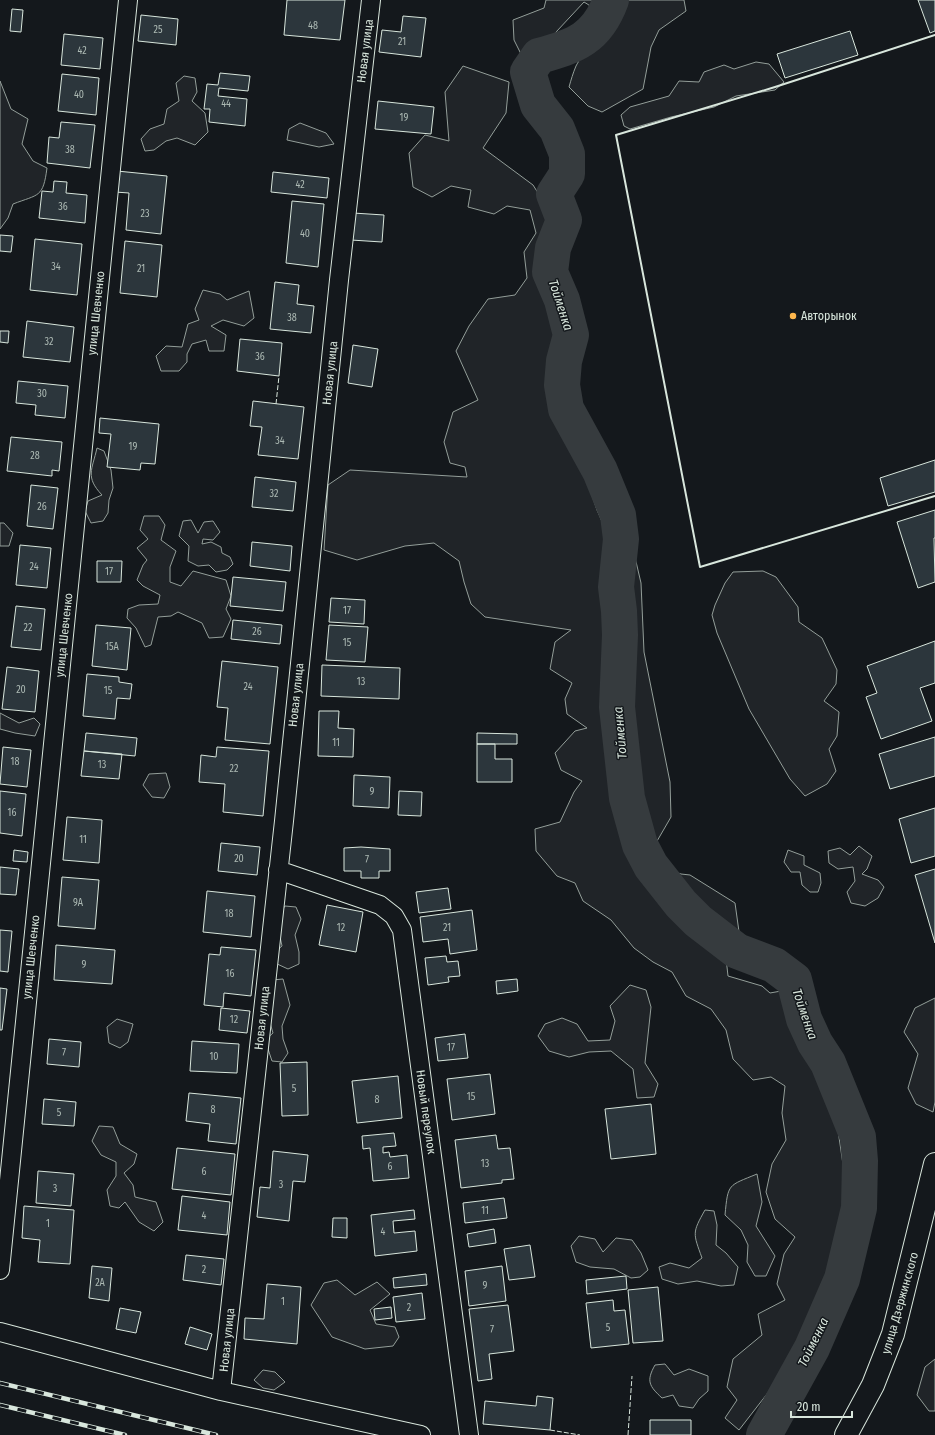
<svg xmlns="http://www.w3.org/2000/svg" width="935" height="1435" font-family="'Fira Sans Condensed',sans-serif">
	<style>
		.green { fill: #202428; stroke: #939e99 }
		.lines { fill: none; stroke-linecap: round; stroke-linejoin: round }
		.river { stroke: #363b3e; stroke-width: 36 }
		.building { fill: #2c363c; stroke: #d8e6dc }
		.minor-casing { stroke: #d8e6dc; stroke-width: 20 }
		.tertiary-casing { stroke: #d8e6dc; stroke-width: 24 }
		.minor { stroke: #14181c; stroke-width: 18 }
		.tertiary { stroke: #14181c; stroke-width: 22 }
		.rail-casing { stroke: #d8e6dc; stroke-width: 4.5 }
		.rail { stroke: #14181c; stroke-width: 3; stroke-dasharray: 9; stroke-linecap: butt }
		.fence { stroke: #d8e6dc; stroke-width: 1; stroke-dasharray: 5 2; stroke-linecap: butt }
		.wall { stroke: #d8e6dc; stroke-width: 2 }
		.poi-dot { fill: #ffb74d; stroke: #14181c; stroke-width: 1.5 }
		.labels { text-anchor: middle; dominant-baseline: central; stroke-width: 3; stroke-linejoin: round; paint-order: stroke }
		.number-label { font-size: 10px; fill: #adbab4 }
		.street-label { font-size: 12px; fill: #d8e6dc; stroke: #14181c }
		.poi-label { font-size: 12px; fill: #d8e6dc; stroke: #14181c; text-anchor: start }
		.water-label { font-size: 13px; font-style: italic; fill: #d8e6dc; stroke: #14181c }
	</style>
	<rect width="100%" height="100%" fill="#14181c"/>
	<path class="green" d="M546,0H684L686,11L659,30L651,47L643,89L602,112L588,106L569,87C571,80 573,73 576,66C588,43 619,22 584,2L543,46L522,56L514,40L513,20L544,8Z
		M756,62L769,64L784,82L775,90L736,96L714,107L671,117L630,129L624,126L621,115L630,107L669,96L679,81L699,82L704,72L724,65L734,69Z
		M463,66L509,82L506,113L483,148L533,185L553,217V248L558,278L546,295L558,319L562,348L552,379L597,510L612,544L634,553L641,583L644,652L670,782L671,817L653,848L654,858L662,867L681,874L690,875L735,903L741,946L726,958L728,976L762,986L770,993L781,991L798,1004L803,1026L831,1071L838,1096L836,1117L849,1205L838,1271L805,1345L739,1430L725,1418L737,1400L727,1387L733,1359L762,1335L758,1314L785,1300L777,1284L784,1254L795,1237L775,1219L766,1192L772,1164L786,1140L782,1113L785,1086L771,1077L753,1080L733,1059L726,1030L711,1009L686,996L672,972L653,962L634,948L611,920L583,901L575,883L557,876L536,851L535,829L560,822L574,792L582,781L561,770L555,753L575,731L587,728L567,714L565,699L572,683L550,669L555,642L571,630L485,617L471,604L464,582L459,561L434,543L405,546L357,560L324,550L328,485L350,470L467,477L465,467L450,463L444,442L453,412L478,400L456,351L469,326L488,299L515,295L527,278L524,252L536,233L530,210L507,206L494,214L468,207L471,190L451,186L432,197L413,187L409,153L425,135L449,141L445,92Z
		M184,76L195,78L197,92L192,101L205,113L208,132L195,145L177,138L166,141L154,150L145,151L141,139L150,129L164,124L167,109L179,101L176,83Z
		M0,81L11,109L28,119L22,144L33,161L47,168C43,198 39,194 13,204L8,218L0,229Z
		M300,123L326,133L334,144L319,147L287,140L289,129Z
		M203,290L220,294L227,300L249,291L254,318L244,326L223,320L211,326L226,335L224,351H209L206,340L192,344L187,354V362L179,371H161L156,356L166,346L182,347L188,324L199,320L195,309Z
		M97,448L104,451L111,470L113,488L109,500L108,513L103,521L91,523L85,511L88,501L102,495C85,477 92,470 97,448Z
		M144,516H159L165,525L161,540L176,551L170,567V582L181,586L193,571L226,580L231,596L226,609L231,619L223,637L209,638L202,623L178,612L171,616L158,617L151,645L145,647L136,628L127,618L128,609L139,605L158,604L160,595L143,586L137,580L143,565L147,560L137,548L148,539L140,530Z
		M191,520L198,533L204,522L213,521L220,532L213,540L203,539L202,544L211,542L221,547L222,553L230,557L233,564L227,570L216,572L209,565L198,566L188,561L189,546L179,536L183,521Z
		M0,523H4L13,533L9,546H0Z
		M763,571L776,577L798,607L799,622L822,638L837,670L836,684L824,701L839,712L837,736L829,749L836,771L827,784L805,796L790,779L749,709L717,633L712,615L715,605L725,583L733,572Z
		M0,713L19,723L34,718L40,724L35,736L15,733L0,729Z
		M166,773L170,787L164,798L152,797L143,785L149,774Z
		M859,846L872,856L867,869L862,874L878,880L884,887L878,898L865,906L851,903L847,892L855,881L853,867L838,869L829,863L828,851L840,848L850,855Z
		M788,850L804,856V865L820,873L821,883L818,892H810L802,885L800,872H791L784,862Z
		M285,906L296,907L301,919L295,935L299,952V964L288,969L275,963L276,951L282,946L276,918Z
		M283,979L290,1005L282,1026L283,1039L288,1053L282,1062L272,1061L265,1040L273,1033L268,1016L272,980Z
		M630,985L646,990L651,1007L645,1063L658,1084L654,1097L637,1098L633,1069L611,1051L589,1052L569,1057L549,1051L538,1036L545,1024L562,1018L577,1024L588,1041L610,1040L615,1021L610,1006Z
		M935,998V1102L933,1112L916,1104L908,1088L918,1054L904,1032L915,1008Z
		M117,1019L133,1024L128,1042L120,1048L109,1043L107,1027Z
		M99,1126L113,1127L120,1144L137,1154L134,1164L124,1173L133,1185L135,1197L156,1202L163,1222L154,1231L139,1222L125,1202L119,1208L110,1206L107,1190L116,1176V1162L101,1155L92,1141Z
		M757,1174L762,1202L756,1226L775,1256L766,1276H755L747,1262L748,1245L741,1230L725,1215C728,1183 728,1186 757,1174Z
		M705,1210L714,1211L717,1225L716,1245L726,1253L738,1267L734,1285L721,1286L697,1281L678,1284L662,1279L659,1267L670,1263L689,1268L702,1258C693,1233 692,1233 705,1210Z
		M579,1236L595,1239L603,1252L616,1238L632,1240L641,1253L648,1270L640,1277L631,1278L614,1269L590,1267L576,1262L571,1246Z
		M337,1280L355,1295L377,1282L390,1294L370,1310L376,1324L395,1327L399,1337L393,1346L365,1349L332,1337L311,1305L324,1283Z
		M935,1359V1411H929L917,1395L925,1367Z
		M665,1364L674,1375L689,1369L708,1376V1391L699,1399L693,1408L679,1406L673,1395L662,1398C649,1386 646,1381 655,1365Z
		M263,1370L275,1372L285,1382L274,1390L263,1388L254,1380Z"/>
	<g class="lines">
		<path class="river" d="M611,0C597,38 576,46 539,56L528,72L538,105L557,129L567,154V174L554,194L564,220L553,248L550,272L562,300L571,335L564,361L562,385L566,409L600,471L618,515L621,539L616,587L619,611L620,635L617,707L627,798L640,845L651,866L681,904L698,921L737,951L774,965L794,980L804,1019L815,1043L828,1063L858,1137L860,1161L859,1208L842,1279L812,1348L764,1435"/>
	</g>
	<path class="building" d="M287,0H345L340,40L284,35Z
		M918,0H935V31L930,33Z
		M12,9L23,10L21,32L10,31Z
		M141,15L178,19L176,45L138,41Z
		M403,16L426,18L421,57L379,52L382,30L401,32Z
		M850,31L858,55L785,78L777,54Z
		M64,34L103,38L100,69L61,65Z
		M220,73L250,76L248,91L219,88L218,96L247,99L245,126L209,122L210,109H204L207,84L218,85Z
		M62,74L99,78L96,115L58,111Z
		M378,101L434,107L431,134L375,129Z
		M61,122L95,125L90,168L47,163L49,137L59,138Z
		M117,171L167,176L161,234L126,230L129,193L115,192Z
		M273,172L329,178L327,198L271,192Z
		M54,181L67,182L66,193L87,195L85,223L39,218L42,191L53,192Z
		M292,201L324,204L318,267L286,263Z
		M353,213L384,215L382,242L351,240Z
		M0,235L13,236L11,252L0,251Z
		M35,239L82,244L77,295L30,290Z
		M125,241L162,245L157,297L120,293Z
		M275,282L299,285L297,304L314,306L311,333L270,329Z
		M27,321L74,327L70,362L23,357Z
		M0,331H9L8,343L0,342Z
		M240,339L282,343L279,376L237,371Z
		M353,345L378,349L372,387L348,383Z
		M18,381L68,386L65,418L35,415L36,405L16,403Z
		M253,401L304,407L298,459L258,455L262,427L250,426Z
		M100,418L159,424L155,464L141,463L140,470L107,467L111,434L99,433Z
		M11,437L62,442L59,471L52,470V476L7,471Z
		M935,460V492L888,506L880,478Z
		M255,477L296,482L293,511L252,507Z
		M31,485L58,488L53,529L27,526Z
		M935,510V538H934L935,582L918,588L897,522Z
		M252,542L292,546L290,571L250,566Z
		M20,545L51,548L47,588L16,585Z
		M97,561H122L121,582H97Z
		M233,577L286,582L283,611L230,606Z
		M331,598L365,600L364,624L329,622Z
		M16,606L45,609L41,650L11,647Z
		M233,620L282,625L280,644L231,639Z
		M96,625L131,628L127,670L92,666Z
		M329,625L368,627L365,662L326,660Z
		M935,641V683L920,688L932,721L881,739L866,697L877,693L867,666Z
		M222,661L278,667L270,744L225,740L228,708L217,707Z
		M322,665L400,668L399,699L321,696Z
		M7,667L39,671L35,712L2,709Z
		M87,674L119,677V682L132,684L130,699L117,698L115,719L83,716Z
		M319,711H339L338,728L354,729L353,757L318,756Z
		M86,733L137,738L135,756L84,751Z
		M477,733L517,734V744H477Z
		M935,737V776L890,789L879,754Z
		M477,744H495V759H512V782H477Z
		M3,747L31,750L27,787L0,784Z
		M217,747L269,751L263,816L223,812L225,784L199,782L201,755L216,757Z
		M84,751L122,754L119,779L81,776Z
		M354,775L390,777L389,808L353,806Z
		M0,791L26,794L22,836L0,833Z
		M399,791L422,792L421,816L398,815Z
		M935,808V856L911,863L899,819Z
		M67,817L102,820L99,863L63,860Z
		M221,843L260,847L257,875L218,871Z
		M361,847L390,849V871H379V878H361V871H344V848Z
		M14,850L28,852L27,862L13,861Z
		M0,867L19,869L16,895L0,894Z
		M935,869V943L915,875Z
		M62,877L99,880L95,929L58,926Z
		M448,888L451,909L419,913L416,892Z
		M207,891L255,896L251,937L203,932Z
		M327,905L363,912L356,952L319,945Z
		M472,910L477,950L450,954L448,939L423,942L420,917Z
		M0,930L12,931L8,972L0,971Z
		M56,945L115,950L112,984L54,980Z
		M221,947L256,950L251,996L224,993L223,1007L204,1005L209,954L220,955Z
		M446,956L447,962L458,961L460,976L448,977L449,982L428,985L425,958Z
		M517,979L518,991L497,994L496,981Z
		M0,988L7,989L2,1030H0Z
		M221,1008L250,1011L247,1033L219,1030Z
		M465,1034L468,1058L438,1061L435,1038Z
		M49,1039L81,1042L79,1067L47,1064Z
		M192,1041L239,1044L237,1073L190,1071Z
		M307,1062L308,1115L282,1116L280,1063Z
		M490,1074L495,1114L452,1120L447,1079Z
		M398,1076L402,1118L357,1123L352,1081Z
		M189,1093L241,1098L236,1144L208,1141L210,1124L186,1121Z
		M44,1099L76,1102L74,1126L42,1124Z
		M651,1104L656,1154L611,1159L605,1109Z
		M394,1133L396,1146L383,1147V1153L389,1152L390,1157L407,1155L409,1178L373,1181L370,1148L363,1149L362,1136Z
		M496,1135L498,1149L510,1148L514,1179L502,1180V1183L461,1188L455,1140Z
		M177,1148L235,1154L231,1195L172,1189Z
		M273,1151L308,1155L305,1182L293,1181L289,1221L257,1217L260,1187L270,1188Z
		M38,1171L74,1174L71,1206L36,1203Z
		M182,1196L230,1202L227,1235L178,1230Z
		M504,1198L507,1218L465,1223L463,1203Z
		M24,1206L74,1210L70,1264L38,1262L40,1240L22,1238Z
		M414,1210L415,1219L393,1221L394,1233L415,1231L417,1251L375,1256L371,1215Z
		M333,1218H347V1238L332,1237Z
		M494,1229L496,1243L469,1247L467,1234Z
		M530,1245L535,1277L509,1280L504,1249Z
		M186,1255L224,1259L221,1285L183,1280Z
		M92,1266L112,1268L109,1301L89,1298Z
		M502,1266L506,1301L469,1306L465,1271Z
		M426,1274L427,1285L394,1288L393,1278Z
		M626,1276L627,1289L587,1294L586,1280Z
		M267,1284L301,1287L297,1344L244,1339L245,1318L264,1319Z
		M658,1287L663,1341L633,1343L628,1290Z
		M422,1293L425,1319L396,1322L393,1297Z
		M613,1300L614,1311L625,1310L629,1344L591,1348L586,1303Z
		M508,1305L514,1351L489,1354L492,1379L478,1381L469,1309Z
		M391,1307L392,1318L375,1320L374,1309Z
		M120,1308L141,1312L136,1333L116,1329Z
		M190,1327L212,1334L207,1350L185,1344Z
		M537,1396L553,1398L550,1430L483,1424L485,1401L536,1406Z
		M650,1420H691V1435H650Z"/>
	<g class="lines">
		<defs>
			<path id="minor" d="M278,870L380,905L394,916L402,930L469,1435
				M0,1270L128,0
				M0,1332L221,1391L421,1435
				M221,1391L284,821L339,280L371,0"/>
			<path id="tertiary" d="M846,1435L873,1385L893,1334L935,1164"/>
		</defs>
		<use href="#minor" class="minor-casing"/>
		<use href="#tertiary" class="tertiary-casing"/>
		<use href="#minor" class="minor"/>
		<use href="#tertiary" class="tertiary"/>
		<defs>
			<path id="rail" d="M0,1383L216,1435
				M0,1405L125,1435"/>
		</defs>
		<use href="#rail" class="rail-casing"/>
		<use href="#rail" class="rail"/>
		<path class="fence" d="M276,404L279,376
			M550,1430L580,1435
			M628,1435L632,1376"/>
		<path class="wall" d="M935,35L775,87L616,135L700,567L935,496"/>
	</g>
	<circle class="poi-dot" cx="793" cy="316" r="4"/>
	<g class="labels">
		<g class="number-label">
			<text x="313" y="26">48</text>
			<text x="158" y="30">25</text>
			<text x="402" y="42">21</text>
			<text x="82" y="51">42</text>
			<text x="79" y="95">40</text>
			<text x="226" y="104">44</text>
			<text x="404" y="118">19</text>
			<text x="70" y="150">38</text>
			<text x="300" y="185">42</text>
			<text x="63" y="207">36</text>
			<text x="145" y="214">23</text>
			<text x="305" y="234">40</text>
			<text x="56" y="267">34</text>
			<text x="141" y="269">21</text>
			<text x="292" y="318">38</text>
			<text x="49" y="342">32</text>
			<text x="260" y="357">36</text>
			<text x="42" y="394">30</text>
			<text x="280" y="441">34</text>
			<text x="133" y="447">19</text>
			<text x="35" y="456">28</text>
			<text x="274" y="494">32</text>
			<text x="42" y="507">26</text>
			<text x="34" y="567">24</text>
			<text x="109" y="572">17</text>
			<text x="347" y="611">17</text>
			<text x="28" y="628">22</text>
			<text x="257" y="632">26</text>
			<text x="347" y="643">15</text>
			<text x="112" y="647">15А</text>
			<text x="361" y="682">13</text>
			<text x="248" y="687">24</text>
			<text x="21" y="690">20</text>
			<text x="108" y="691">15</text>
			<text x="336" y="743">11</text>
			<text x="15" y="762">18</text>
			<text x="102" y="765">13</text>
			<text x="234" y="769">22</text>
			<text x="372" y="792">9</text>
			<text x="12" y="813">16</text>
			<text x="83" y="840">11</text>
			<text x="239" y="859">20</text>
			<text x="367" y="860">7</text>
			<text x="78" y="903">9А</text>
			<text x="229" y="914">18</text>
			<text x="341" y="928">12</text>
			<text x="447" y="928">21</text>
			<text x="84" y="965">9</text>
			<text x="230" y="974">16</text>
			<text x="234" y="1020">12</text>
			<text x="451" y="1048">17</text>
			<text x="64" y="1053">7</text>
			<text x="214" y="1057">10</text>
			<text x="294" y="1089">5</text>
			<text x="471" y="1097">15</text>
			<text x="377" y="1100">8</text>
			<text x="213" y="1110">8</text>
			<text x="59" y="1113">5</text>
			<text x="485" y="1164">13</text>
			<text x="390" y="1167">6</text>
			<text x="204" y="1172">6</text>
			<text x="281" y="1185">3</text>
			<text x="55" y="1189">3</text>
			<text x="485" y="1211">11</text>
			<text x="204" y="1216">4</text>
			<text x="48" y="1224">1</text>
			<text x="383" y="1232">4</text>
			<text x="204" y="1270">2</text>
			<text x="100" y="1283">2А</text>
			<text x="485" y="1286">9</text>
			<text x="283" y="1302">1</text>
			<text x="409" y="1308">2</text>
			<text x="608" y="1328">5</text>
			<text x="492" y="1330">7</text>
		</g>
		<g class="street-label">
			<text transform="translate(365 51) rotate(-83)">Новая улица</text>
			<text transform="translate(96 313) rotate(-84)">улица Шевченко</text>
			<text transform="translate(330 373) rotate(-84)">Новая улица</text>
			<text transform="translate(64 635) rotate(-84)">улица Шевченко</text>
			<text transform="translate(296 695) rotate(-84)">Новая улица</text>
			<text transform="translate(31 957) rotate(-84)">улица Шевченко</text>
			<text transform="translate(262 1018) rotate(-84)">Новая улица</text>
			<text transform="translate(426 1112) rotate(82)">Новый переулок</text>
			<text transform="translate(900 1303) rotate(-74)">улица Дзержинского</text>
			<text transform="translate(227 1340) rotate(-84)">Новая улица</text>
		</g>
		<g class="poi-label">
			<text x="801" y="316">Авторынок</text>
		</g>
		<g class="water-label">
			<text transform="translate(561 305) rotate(72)">Тойменка</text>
			<text transform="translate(620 733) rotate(-95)">Тойменка</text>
			<text transform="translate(805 1014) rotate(71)">Тойменка</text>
			<text transform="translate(813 1342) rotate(-64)">Тойменка</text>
		</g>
	</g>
	<path d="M791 1411v6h61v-6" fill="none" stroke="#d8e6dc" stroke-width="2"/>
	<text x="797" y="1411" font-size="12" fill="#d8e6dc" stroke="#14181c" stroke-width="3" paint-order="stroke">20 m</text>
</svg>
